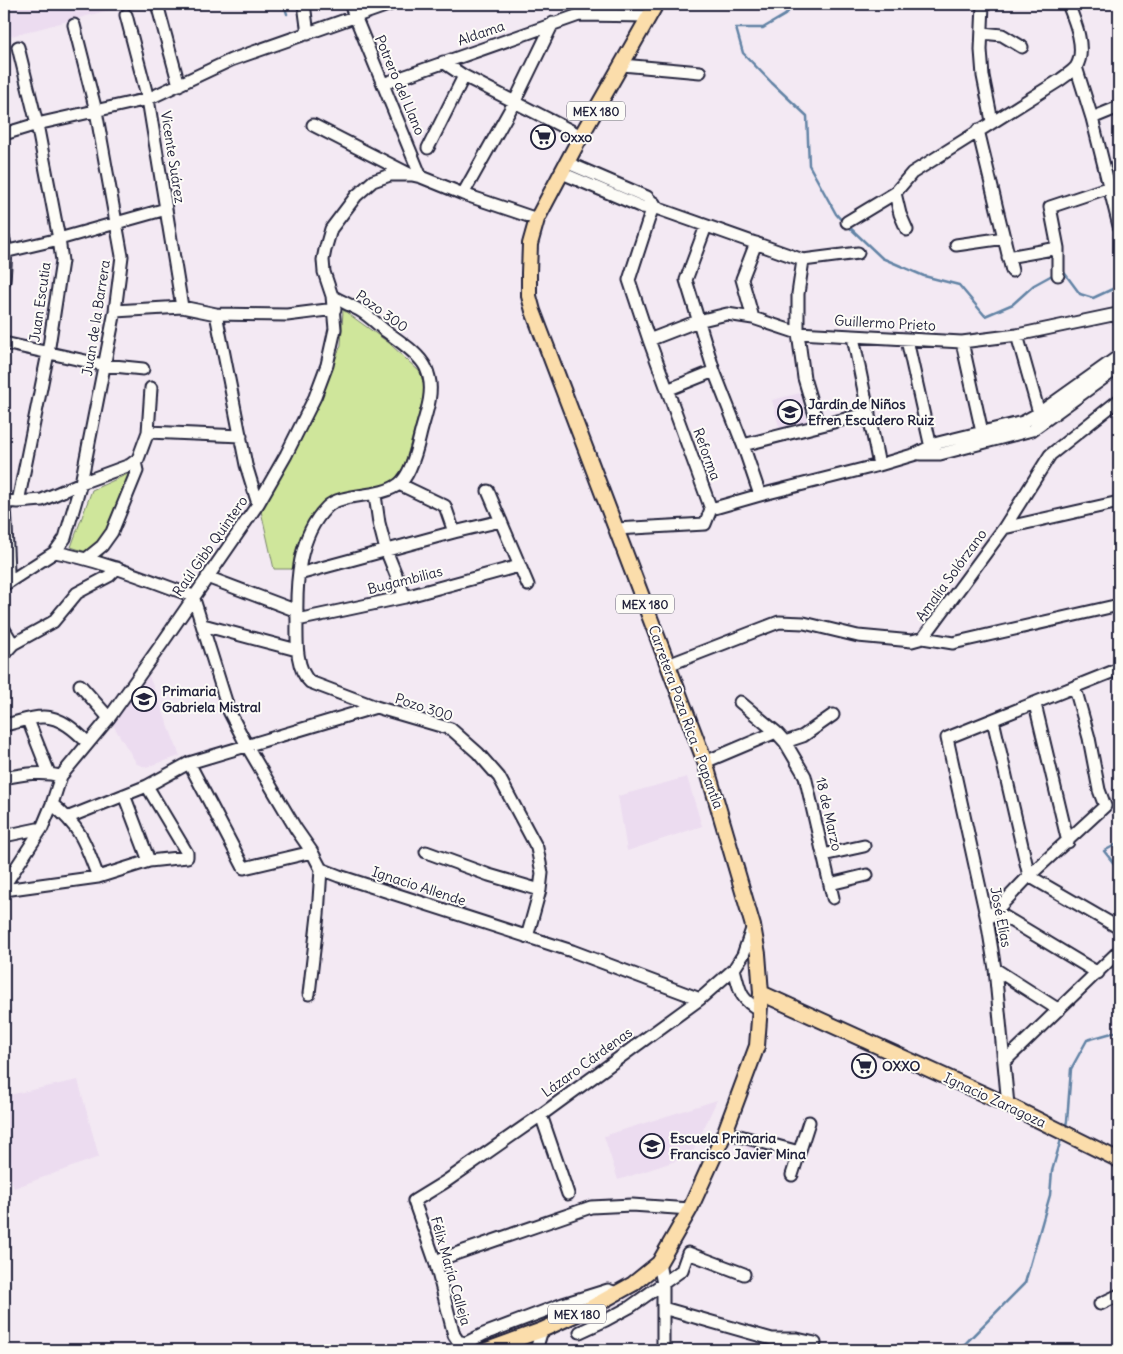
<svg xmlns="http://www.w3.org/2000/svg" width="1123" height="1354" font-family="Delius,sans-serif">
	<style>
		.built { fill: #ecdcf0 }
		.green { fill: #cfe69b; stroke: #78846b }
		.lines { fill: none; stroke-linecap: round; stroke-linejoin: round }
		.stream { stroke: #6283a5; stroke-width: 2.5 }
		.minor-casing { stroke: #22223b; stroke-width: 15 }
		.major-casing { stroke: #22223b; stroke-width: 18 }
		.minor { stroke: #fdfcf7; stroke-width: 11 }
		.major { stroke: #fbddab; stroke-width: 14 }
		.labels { text-anchor: middle; dominant-baseline: central; stroke-width: 4; stroke-linejoin: round; paint-order: stroke }
		.shield { fill: #fdfcf7; stroke: #646373; stroke-width: 1 }
		.shield-label { font-size: 12px; font-weight: bold; fill: #22223b }
		.street-label { font-size: 14px; fill: #22223b; stroke: #fdfcf7 }
		.poi-label { font-size: 14px; font-weight: bold; fill: #22223b; stroke: #fdfcf7; text-anchor: start }
	</style>
	<rect width="100%" height="100%" fill="#f3e9f3"/>
	<filter id="ink" filterUnits="userSpaceOnUse"><feTurbulence type="fractalNoise" baseFrequency=".02" numOctaves="2"/><feDisplacementMap in="SourceGraphic" scale="10" xChannelSelector="R" yChannelSelector="G"/><feConvolveMatrix kernelMatrix="1 2 1 2 8 2 1 2 1" color-interpolation-filters="sRGB"/></filter>
	<g filter="url(#ink)">
		<path class="built" d="M4,4H132L8,37L4,35Z
			M800,393L808,423L780,430L772,400Z
			M149,676L180,756L146,767L137,764L111,722Z
			M687,777L702,826L627,851L618,796Z
			M78,1080L99,1157L14,1188L4,1160V1096Z
			M717,1100L691,1156L618,1180L604,1136Z
			M749,1140L796,1153L793,1164L745,1153Z"/>
		<path class="green" d="M343,310L389,343L421,373L425,392L404,467L394,480L378,488L325,501L313,515L295,569H274L261,511L315,408L327,381L341,345Z
			M130,473L102,557L71,547L92,490Z"/>
		<g class="lines">
			<path class="stream" d="M284,4L287,14
				M795,4L785,15L763,28H736L743,53L772,83L807,116L809,165L836,214L843,222
				M847,225L882,258L924,276L959,285L985,316L1013,304L1034,285L1054,274
				M1063,271L1080,294L1093,298L1119,286
				M1119,843L1104,851L1119,870
				M1065,1129L1067,1121L1071,1069L1087,1040L1119,1031
				M959,1350L1025,1283L1050,1195L1052,1171L1062,1136"/>
			<defs>
				<path id="minor" d="M157,4L179,85
					M304,4L308,34
					M350,4L421,177
					M983,4L981,50L983,76L992,121
					M126,15L148,99L182,307
					M982,33L1002,35L1022,47
					M443,62L464,76L581,136
					M622,65L700,72
					M1076,67L1092,118L1119,226
					M383,84L579,15L649,16
					M1092,118L1119,107
					M313,125L409,174
					M978,130L1012,271
					M4,134L37,124L148,99L231,60L391,4
					M428,148L464,76
					M568,163L647,197L658,208
					M562,173L642,207L659,209L803,260L858,253
					M895,193L900,214L907,230
					M463,194L515,101L553,23
					M654,203L629,280L649,340L711,509
					M847,222L895,193L912,173L1060,80C1065,76 1072,72 1076,67C1087,50 1075,21 1068,4
					M706,226L686,280L714,371L743,445L760,495
					M4,240L6,251L4,281
					M956,245L1005,238
					M4,252L59,239L166,209
					M1008,257L1058,248
					M803,260L798,294V333L804,378L818,425
					M1058,275V248L1050,207L1110,187
					M332,296C341,301 350,305 359,310C368,315 375,322 383,329C396,339 413,349 423,363C426,367 428,373 429,377C434,396 424,418 420,436C417,449 410,476 399,484C379,499 342,492 327,507C298,536 296,582 297,621C297,640 295,668 310,682L376,707L451,729L478,753L499,777L537,848L542,873L540,890L527,937
					M115,311L182,307L216,314L287,315L335,309
					M216,314L246,465L258,504
					M753,318L742,279L756,243
					M1017,335L1039,413
					M853,337L879,465
					M649,340L698,321L727,314L753,318L798,333L962,342L1017,335L1117,314L1119,319
					M907,340L932,452
					M962,342L982,432
					M4,343L104,365L143,369
					M667,390L714,371
					M148,432L241,436
					M743,445L869,413
					M920,454H940L1032,430L1119,367
					M399,484L445,506L454,532
					M488,491L528,585
					M375,495L379,523L386,550L405,597
					M4,501L18,502L42,500L81,483L130,465L138,459L148,432L151,388
					M5,502L8,572
					M18,502L48,353L62,261L59,239L37,124L18,47
					M711,509L760,495L879,465L916,454L938,443L1023,422L1039,413L1119,356
					M1004,528L1119,502
					M616,529L705,524L711,509
					M55,552C103,561 148,580 193,596L229,711L247,746L296,829L312,852L321,869L339,876L572,951L700,999
					M86,559L102,546L112,532L137,471L135,462
					M299,574L454,532L501,521
					M207,577L297,611
					M4,585L55,552L65,538L81,483L115,311L122,256L96,111L74,25
					M297,620L405,597L519,566
					M203,625L297,650
					M4,629L13,644
					M923,638L953,643L1119,605
					M4,654L13,644L53,622L77,593L109,576L117,568
					M668,665L779,622L804,623L858,636L912,641L923,638L1004,528L1050,455L1119,400
					M80,685L109,718
					M740,702L776,732L785,742L805,776L833,898
					M1035,704L1068,842
					M28,720L49,773
					M993,720L1029,876L1119,928
					M4,725C15,723 31,717 42,717C60,716 76,731 88,743
					M785,742L803,736L833,715
					M705,762L776,732
					M189,763L244,868L312,852
					M4,778C23,774 42,771 61,776
					M124,795L149,861
					M52,804C81,828 85,842 98,877
					M69,817L147,786L189,763L376,707
					M4,836L42,828
					M426,852L489,875L540,890
					M823,855L864,846
					M830,884L867,875
					M4,886L42,828L52,804L61,776L109,718L163,642L258,504L286,455L315,397L327,365L335,329L332,296L324,272L323,260L325,250L331,229L356,196L373,181L390,175H412L421,177L463,194L537,219
					M4,890L98,877L149,861L187,857V853L147,786
					M995,911L1098,973
					M987,920L1029,876L1105,806L1099,790L1089,738L1075,688
					M734,969C740,990 739,999 760,1010
					M995,969L1059,1010
					M309,994L318,915L321,869
					M1005,1061L1119,951
					M1008,1105L995,969L987,920L947,738L1119,669
					M541,1115L568,1194
					M725,1132L799,1152
					M792,1175L809,1122
					M435,1261L591,1207L632,1205L690,1209
					M659,1263L663,1284V1350
					M616,1293L608,1290L563,1304L484,1334L466,1343L458,1341L454,1335L435,1261L414,1201L445,1182L541,1115L700,999L734,969L743,955L753,926
					M1100,1304L1119,1295
					M663,1308L772,1339H797L815,1343
					M580,1332L606,1320L630,1307L682,1270L688,1253L744,1274
					M536,1350L542,1330"/>
				<path id="major" d="M761,993L1008,1105L1119,1160
					M487,1350L542,1330L588,1309L633,1284L659,1263L690,1209L725,1132L757,1046L761,993L758,954L753,926L705,762L533,311L529,296V273L530,244L537,219L581,136L656,4"/>
			</defs>
			<use href="#minor" class="minor-casing"/>
			<use href="#major" class="major-casing"/>
			<use href="#minor" class="minor"/>
			<use href="#major" class="major"/>
		</g>
	</g>
	<defs>
		<symbol id="supermarket-ring" viewBox="-11 -11 22 22"><circle r="9.5" fill="#fdfcf7" stroke="#22223b" stroke-width="1.5"/><path d="M-6-5.5h2.5l.6 2H6L4.5 2H-2.5L-4.4-4H-6ZM-1.5 3.2a1.3 1.3 0 1 0 .1 0ZM3 3.2a1.3 1.3 0 1 0 .1 0Z" fill="#22223b"/></symbol>
		<symbol id="school-ring" viewBox="-11 -11 22 22"><circle r="9.5" fill="#fdfcf7" stroke="#22223b" stroke-width="1.5"/><path d="M0-5L7-2L0 1L-7-2ZM-4 1L0 2.5L4 1V4Q0 6-4 4Z" fill="#22223b"/></symbol>
	</defs>
	<g fill-rule="evenodd">
		<use href="#supermarket-ring" x="529" y="123" width="28" height="28"/>
		<use href="#school-ring" x="776" y="398" width="28" height="28"/>
		<use href="#school-ring" x="130" y="685" width="28" height="28"/>
		<use href="#supermarket-ring" x="850" y="1052" width="28" height="28"/>
		<use href="#school-ring" x="638" y="1132" width="28" height="28"/>
	</g>
	<g class="labels">
		<g class="shield">
			<rect x="567" y="101.5" width="58" height="19" rx="4"/>
			<rect x="616" y="594.5" width="58" height="19" rx="4"/>
			<rect x="548" y="1304.5" width="58" height="19" rx="4"/>
		</g>
		<g class="shield-label">
			<text x="596" y="111">MEX 180</text>
			<text x="645" y="604">MEX 180</text>
			<text x="577" y="1314">MEX 180</text>
		</g>
		<g class="street-label">
			<text transform="translate(481 33) rotate(-19)">Aldama</text>
			<text transform="translate(400 85) rotate(67)">Potrero del Llano</text>
			<text transform="translate(173 157) rotate(81)">Vicente Suárez</text>
			<text transform="translate(40 302) rotate(-82)">Juan Escutia</text>
			<text transform="translate(382 311) rotate(36)">Pozo 300</text>
			<text transform="translate(96 318) rotate(-81)">Juan de la Barrera</text>
			<text transform="translate(885 323) rotate(3)">Guillermo Prieto</text>
			<text transform="translate(707 454) rotate(70)">Reforma</text>
			<text transform="translate(210 546) rotate(-55)">Raúl Gibb Quintero</text>
			<text transform="translate(951 575) rotate(-54)">Amalia Solórzano</text>
			<text transform="translate(405 580) rotate(-14)">Bugambilias</text>
			<text transform="translate(424 707) rotate(18)">Pozo 300</text>
			<text transform="translate(686 717) rotate(70)">Carretera Poza Rica - Papantla</text>
			<text transform="translate(829 814) rotate(77)">18 de Marzo</text>
			<text transform="translate(419 886) rotate(18)">Ignacio Allende</text>
			<text transform="translate(1001 917) rotate(79)">José Elías</text>
			<text transform="translate(587 1062) rotate(-36)">Lázaro Cárdenas</text>
			<text transform="translate(995 1100) rotate(25)">Ignacio Zaragoza</text>
			<text transform="translate(451 1271) rotate(74)">Félix María Calleja</text>
		</g>
		<g class="poi-label">
			<text x="560" y="137">Oxxo</text>
			<text x="808" y="404">Jardín de Niños<tspan x="808" dy="16">Efren Escudero Ruiz</tspan></text>
			<text x="162" y="691">Primaria<tspan x="162" dy="16">Gabriela Mistral</tspan></text>
			<text x="882" y="1066">OXXO</text>
			<text x="670" y="1138">Escuela Primaria<tspan x="670" dy="16">Francisco Javier Mina</tspan></text>
		</g>
	</g>
	<rect width="1123" height="1354" fill="none" stroke="#fdfcf7" stroke-width="20"/>
	<rect x="10" y="10" width="1103" height="1334" fill="none" stroke="#22223b" stroke-width="2" filter="url(#ink)"/>
</svg>
